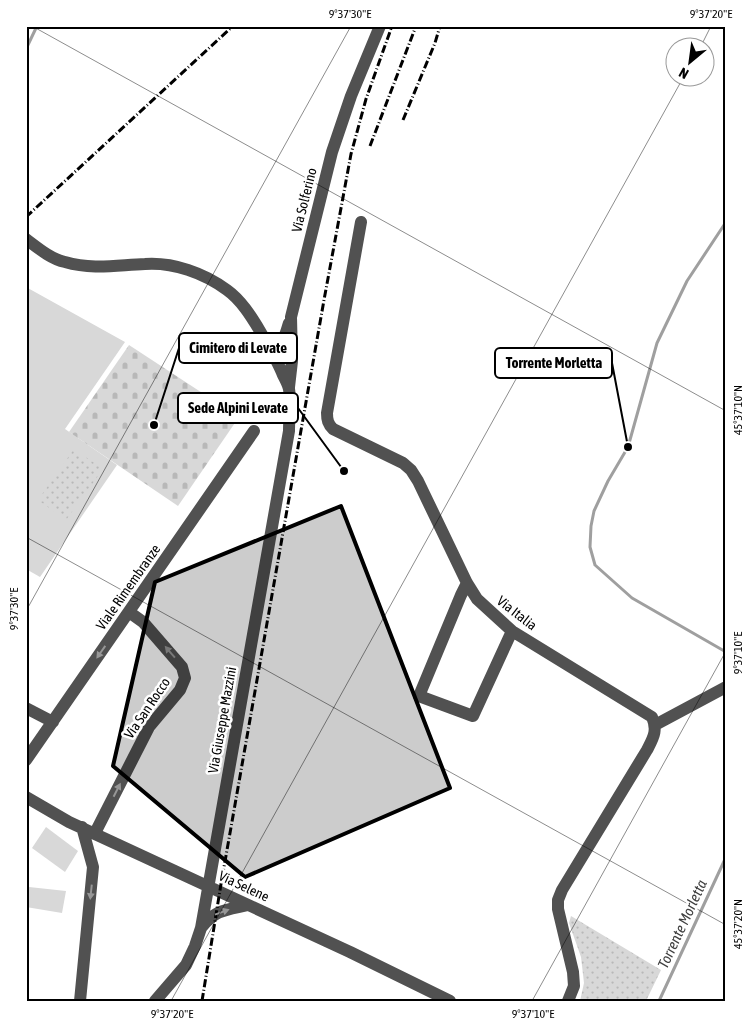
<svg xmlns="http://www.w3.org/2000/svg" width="752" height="1027" font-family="'Asap Condensed',sans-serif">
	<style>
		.grass { fill: #d8d8d8 }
		.cemetery { fill: url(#cemetery-stones) }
		.park { fill: url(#park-dots) }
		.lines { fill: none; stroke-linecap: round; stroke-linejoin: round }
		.stream { stroke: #9f9f9f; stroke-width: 3 }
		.minor { stroke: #515151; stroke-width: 12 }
		.rail { stroke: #000; stroke-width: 3; stroke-dasharray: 8 2.5 1 2.5; stroke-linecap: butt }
		.oneway { fill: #979797 }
		.marked { fill: #000; fill-opacity: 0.2; stroke: #000; stroke-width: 4; stroke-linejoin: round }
		.ticks { fill: none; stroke: #000; stroke-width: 1; stroke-opacity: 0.45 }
		.labels { text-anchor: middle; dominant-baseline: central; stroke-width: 5; stroke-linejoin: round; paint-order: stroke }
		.street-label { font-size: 14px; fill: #000; stroke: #fff }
		.water-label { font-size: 15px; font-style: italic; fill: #404040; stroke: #fff }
		.leader { fill: none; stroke: #000; stroke-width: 2 }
		.callout-dot { fill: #000; stroke: #fff; stroke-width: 2 }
		.callout { fill: #fff; stroke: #000; stroke-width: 2 }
		.callout-label { font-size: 15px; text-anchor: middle; font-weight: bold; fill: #000 }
		.neatline { fill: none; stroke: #000; stroke-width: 2 }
		.ticks-label { font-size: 12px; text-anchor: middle; fill: #000 }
	</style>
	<defs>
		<pattern id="cemetery-stones" width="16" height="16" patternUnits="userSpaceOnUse" patternTransform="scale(1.25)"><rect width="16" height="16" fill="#d8d8d8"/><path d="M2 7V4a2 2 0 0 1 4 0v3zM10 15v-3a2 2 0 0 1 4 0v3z" fill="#b8b8b8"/></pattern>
		<pattern id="park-dots" width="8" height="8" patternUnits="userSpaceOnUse" patternTransform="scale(1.25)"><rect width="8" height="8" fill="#d8d8d8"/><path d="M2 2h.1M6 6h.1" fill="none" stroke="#b8b8b8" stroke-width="1.8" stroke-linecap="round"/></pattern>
	</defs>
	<rect width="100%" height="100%" fill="#fff"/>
	<path class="grass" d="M26,287L125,342L65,429L117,465L40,577L26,569Z
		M46,827L78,851L65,872L32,848Z
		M29,887L66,891L62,913L26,907Z"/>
	<path class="cemetery" d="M129,345L239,417L178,506L69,432Z"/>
	<path class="park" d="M74,449L103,469L66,520L38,500Z
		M571,916L661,970L646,1001H580L584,983L581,957L569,923Z"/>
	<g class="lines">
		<path class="stream" d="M26,49L37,26
			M726,222L687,281L657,343L628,447L608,481L594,511L591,526L590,547L595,565L632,598L726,652
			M659,1001L726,857"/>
		<path class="minor" d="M361,222L327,413C327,420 328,424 333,429L403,463L411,470L418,481L467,583L477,599L512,631L652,717C658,731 653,738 647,750L562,890L558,900V909L573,972L574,986L568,1001
			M26,239C38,248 51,259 65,262C93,270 117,265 145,264C173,262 204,273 227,290C241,300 251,316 260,331C268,345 277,360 283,375C285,379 288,384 289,389C291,402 289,417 289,431L201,928L195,946L186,965L155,1001
			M267,343C285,344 284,338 289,323
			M289,387L292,361L291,317L332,152L351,96L380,26
			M467,583L461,595L419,696L473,716L512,631
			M26,708L53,722
			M655,725L726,687
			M26,760L254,431
			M26,797L69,822L350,952L450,1001
			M95,833L149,727L180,690L185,678L182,667L143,622L129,612
			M201,928C216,909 226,910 248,905
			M80,1001L93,867L82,827"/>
		<path class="rail" d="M403,120L435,43L440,26
			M370,146L416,26
			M26,217L233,26
			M202,1001L221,884L324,300L351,154L366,99L392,26"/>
	</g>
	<defs><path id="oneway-solid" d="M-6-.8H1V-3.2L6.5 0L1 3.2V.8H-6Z" transform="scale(1.25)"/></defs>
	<g class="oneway">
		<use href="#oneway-solid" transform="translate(101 652) rotate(125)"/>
		<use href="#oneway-solid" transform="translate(170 652) rotate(-131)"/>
		<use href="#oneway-solid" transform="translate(117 790) rotate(-63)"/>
		<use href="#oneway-solid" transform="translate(91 892) rotate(96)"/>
		<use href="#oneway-solid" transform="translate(222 912) rotate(-20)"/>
	</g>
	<path class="marked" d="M341,506L450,788L245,877L113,766L155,582Z"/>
	<path class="ticks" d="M32,26L726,411M700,48L711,26M26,537L726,925M26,611L351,26M171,1001L683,78M532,1001L726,651"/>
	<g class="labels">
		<g class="street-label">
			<text transform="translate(304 200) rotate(-76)">Via Solferino</text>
			<text transform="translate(128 587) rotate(-55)">Viale Rimembranze</text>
			<text transform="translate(517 613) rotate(38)">Via Italia</text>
			<text transform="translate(147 708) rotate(-56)">Via San Rocco</text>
			<text transform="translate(222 720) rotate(-80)">Via Giuseppe Mazzini</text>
			<text transform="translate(244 886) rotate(25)">Via Selene</text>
		</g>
		<g class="water-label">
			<text transform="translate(682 924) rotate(-65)">Torrente Morletta</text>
		</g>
	</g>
	<path class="leader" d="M154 425L179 348M628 447L612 363M344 471L298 408"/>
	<g class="callout-dot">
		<circle cx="154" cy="425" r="5"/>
		<circle cx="628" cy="447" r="5"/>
		<circle cx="344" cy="471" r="5"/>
	</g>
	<g class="callout">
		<rect x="179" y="333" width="118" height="30" rx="5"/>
		<rect x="495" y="348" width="117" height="30" rx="5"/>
		<rect x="178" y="393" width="120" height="30" rx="5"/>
	</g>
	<g class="callout-label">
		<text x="238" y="353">Cimitero di Levate</text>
		<text x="554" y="368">Torrente Morletta</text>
		<text x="238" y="413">Sede Alpini Levate</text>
	</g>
	<rect width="752" height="1027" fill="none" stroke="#ffffff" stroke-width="55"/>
	<g transform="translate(690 62) rotate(209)"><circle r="24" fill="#ffffff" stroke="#999999"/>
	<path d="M0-4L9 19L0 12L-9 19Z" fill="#000000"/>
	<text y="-8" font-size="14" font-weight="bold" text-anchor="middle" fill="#000000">N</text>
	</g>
	<rect x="28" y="28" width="696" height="972" class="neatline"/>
	<g class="ticks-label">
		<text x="350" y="18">9°37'30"E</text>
		<text x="711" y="18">9°37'20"E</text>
		<text transform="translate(738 410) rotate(-90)" y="4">45°37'10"N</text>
		<text transform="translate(14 609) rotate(-90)" y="4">9°37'30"E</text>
		<text transform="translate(738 653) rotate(-90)" y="4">9°37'10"E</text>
		<text transform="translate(738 924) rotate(-90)" y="4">45°37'20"N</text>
		<text x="172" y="1018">9°37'20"E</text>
		<text x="533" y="1018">9°37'10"E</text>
	</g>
</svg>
